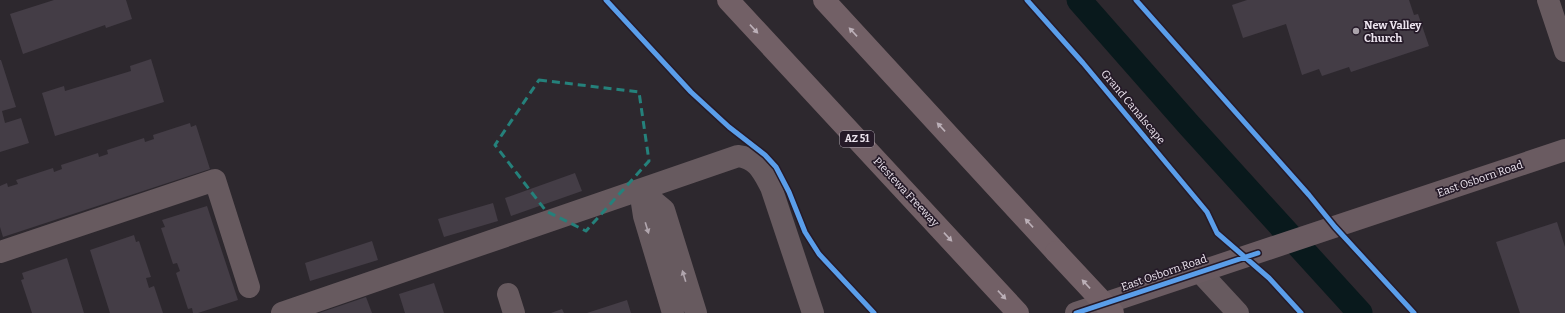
<svg xmlns="http://www.w3.org/2000/svg" width="1565" height="313" font-family="Bitter,serif">
	<style>
		.lines { fill: none; stroke-linecap: round; stroke-linejoin: round }
		.canal { stroke: #09191c; stroke-width: 25 }
		.building { fill: #443d46 }
		.minor { stroke: #675a5f; stroke-width: 22 }
		.major { stroke: #6a5b61; stroke-width: 22 }
		.highway { stroke: #726066; stroke-width: 22 }
		.highway-bridge { stroke: #726066; stroke-width: 22 }
		.cycleway-casing { stroke: #251a28; stroke-width: 8 }
		.cycleway { stroke: #5a9eea; stroke-width: 5 }
		.oneway { fill: #bcb0b8 }
		.oneway2 { fill: #b1a6ae }
		.marked { fill: none; stroke: #25817b; stroke-width: 3; stroke-dasharray: 8 5; stroke-linejoin: round }
		.poi-dot { fill: #aaa3ab; stroke: #251a28; stroke-width: 1.5 }
		.labels { text-anchor: middle; dominant-baseline: central; stroke-width: 3.5; stroke-linejoin: round; paint-order: stroke }
		.shield { fill: #251a28; stroke: #b1a8b3; stroke-width: 1 }
		.shield-label { font-size: 10px; font-weight: bold; fill: #ede5ef }
		.poi-label { font-size: 11px; font-weight: bold; fill: #ede5ef; stroke: #251a28; text-anchor: start }
		.street-label { font-size: 11px; fill: #ede5ef; stroke: #251a28 }
	</style>
	<rect width="100%" height="100%" fill="#2d282e"/>
	<g class="lines">
		<path class="canal" d="M1079,0L1189,125L1360,313"/>
	</g>
	<path class="building" d="M54,0H126L132,19L106,28L105,25L23,54L10,14Z
		M1247,0H1409L1414,15L1418,14L1429,46L1351,72L1349,67L1322,76L1319,69L1302,75L1286,24L1243,38L1232,5Z
		M151,59L164,102L55,136L42,93L64,86L65,91L131,71L130,66Z
		M0,60H1L16,107L2,111L5,123L21,118L29,143L0,152Z
		M190,123L191,127L196,125L210,169L3,237L0,227V186L7,183L8,187L18,184L16,180L53,168L54,172L62,169L61,165L98,153L99,157L108,154L107,150L144,138L145,142L154,139L153,135Z
		M575,173L582,191L511,216L505,198Z
		M493,203L498,221L444,237L438,219Z
		M207,206L238,300L198,313H193L192,308L188,309L176,273L180,271L177,263L173,264L161,228L165,227L162,220Z
		M1557,222L1565,247V313H1520L1496,242Z
		M134,235L136,242L139,241L151,277L146,278L149,288L154,286L163,313H110L90,250Z
		M372,241L378,260L310,281L305,263Z
		M67,258L84,313H32L21,280L24,279L22,273Z
		M434,283L444,313H405L399,294Z
		M366,297L372,313H319Z
		M627,300L631,313H587Z
		M562,309L564,313H551Z"/>
	<g class="lines">
		<path class="minor" d="M1548,0L1565,51
			M640,190L664,210L696,313
			M640,190L644,216L673,313
			M0,252L215,180L249,287
			M1200,272L1238,313
			M508,294L514,313
			M282,313L738,156C757,158 763,172 771,187L813,313"/>
		<path class="major" d="M1076,313L1565,150"/>
		<path class="highway" d="M728,0L1018,313
			M824,0L1056,252"/>
		<path class="highway-bridge" d="M1056,252L1113,313"/>
		<defs>
			<path id="cycleway" d="M606,0L691,92L729,127L765,155L776,167L789,192L805,232L819,254L874,313
				M1027,0L1083,63L1207,212L1217,233L1269,278L1301,313
				M1136,0L1309,195L1335,227L1414,313
				M1076,313L1258,253"/>
		</defs>
		<use href="#cycleway" class="cycleway-casing"/>
		<use href="#cycleway" class="cycleway"/>
	</g>
	<defs><path id="oneway-solid" d="M-6-.8H1V-3.2L6.5 0L1 3.2V.8H-6Z"/></defs>
	<g class="oneway">
		<use href="#oneway-solid" transform="translate(754 29) rotate(47)"/>
		<use href="#oneway-solid" transform="translate(853 32) rotate(-133)"/>
		<use href="#oneway-solid" transform="translate(941 127) rotate(-133)"/>
		<use href="#oneway-solid" transform="translate(1029 223) rotate(-133)"/>
		<use href="#oneway-solid" transform="translate(948 237) rotate(47)"/>
		<use href="#oneway-solid" transform="translate(1086 284) rotate(-133)"/>
		<use href="#oneway-solid" transform="translate(1002 295) rotate(47)"/>
	</g>
	<g class="oneway2">
		<use href="#oneway-solid" transform="translate(647 228) rotate(73)"/>
		<use href="#oneway-solid" transform="translate(684 276) rotate(-107)"/>
	</g>
	<path class="marked" d="M539,80L639,92L649,161L586,231L546,211L495,145Z"/>
	<circle class="poi-dot" cx="1356" cy="31" r="4"/>
	<g class="labels">
		<rect class="shield" x="840" y="131" width="34" height="16" rx="3"/>
		<g class="shield-label">
			<text x="857" y="139">AZ 51</text>
		</g>
		<g class="poi-label">
			<text x="1364" y="25">New Valley<tspan x="1364" dy="13">Church</tspan></text>
		</g>
		<g class="street-label">
			<text transform="translate(1133 107) rotate(50)">Grand Canalscape</text>
			<text transform="translate(1480 179) rotate(-19)">East Osborn Road</text>
			<text transform="translate(906 192) rotate(47)">Piestewa Freeway</text>
			<text transform="translate(1164 273) rotate(-19)">East Osborn Road</text>
		</g>
	</g>
</svg>
